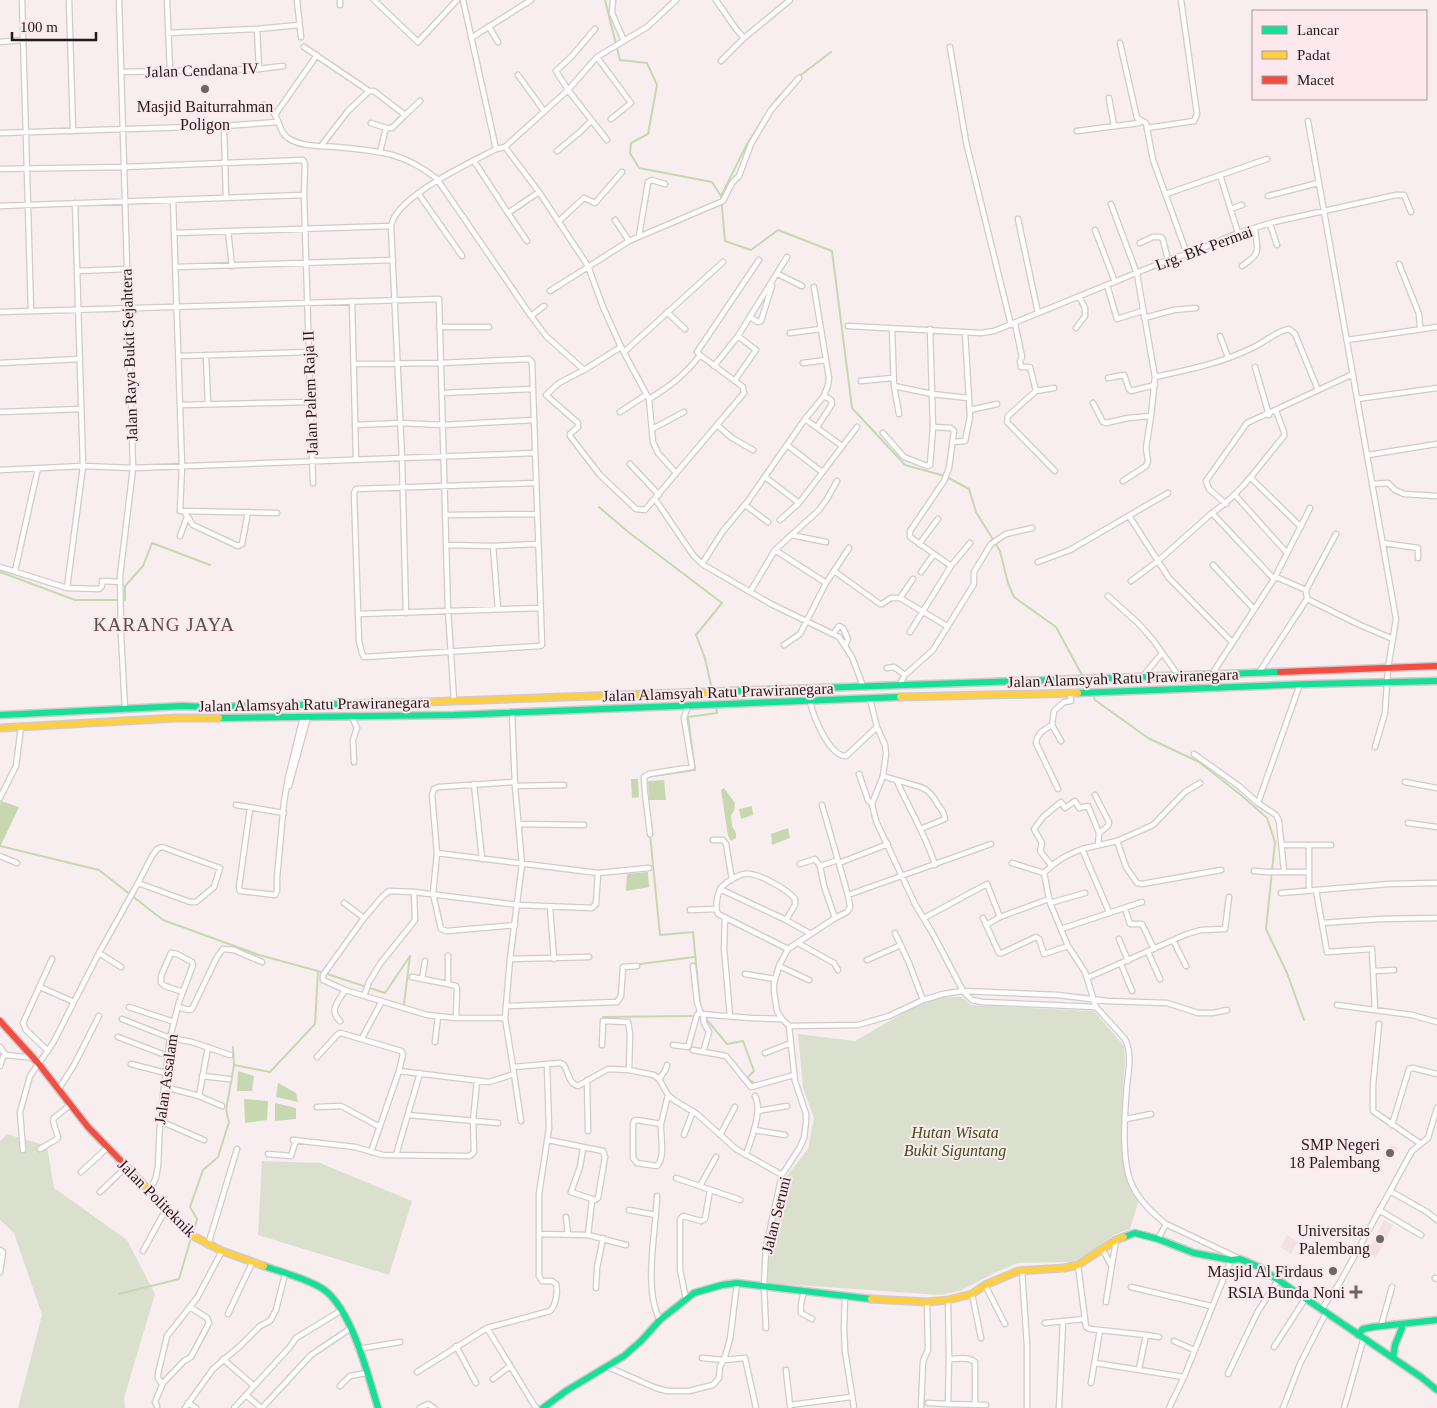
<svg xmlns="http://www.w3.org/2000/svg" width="1437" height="1408" font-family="'Times New Roman',serif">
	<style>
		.built { fill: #f3e0e4 }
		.green { fill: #dbe0ce }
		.water { fill: #c7d8b0 }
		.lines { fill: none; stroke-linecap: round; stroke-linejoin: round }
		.stream { stroke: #c7d8b0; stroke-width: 2 }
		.street-casing { stroke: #d1cacb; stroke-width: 7 }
		.fast-casing { stroke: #d1cacb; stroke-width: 9 }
		.slow-casing { stroke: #d1cacb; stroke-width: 9 }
		.jam-casing { stroke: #d1cacb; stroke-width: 9 }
		.street { stroke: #fefcfd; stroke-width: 4.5 }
		.fast { stroke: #16e098; stroke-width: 6 }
		.slow { stroke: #ffcf43; stroke-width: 6 }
		.jam { stroke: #f24e42; stroke-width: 6 }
		.poi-dot { fill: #6d6567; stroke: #fde9ed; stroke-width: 2 }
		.labels { text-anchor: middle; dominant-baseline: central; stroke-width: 4; stroke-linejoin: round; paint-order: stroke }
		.street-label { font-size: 16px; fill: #221b1d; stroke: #fde9ed }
		.poi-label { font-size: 16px; fill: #221b1d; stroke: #fde9ed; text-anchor: end }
		.park-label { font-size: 16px; font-style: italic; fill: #375112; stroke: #fde9ed }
		.quarter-label { font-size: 19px; letter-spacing: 1px; fill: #5d4e51; stroke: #fde9ed }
	</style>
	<rect width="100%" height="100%" fill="#f8eef0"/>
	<path class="built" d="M1391,1144L1398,1148L1390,1161L1383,1157Z
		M1384,1220L1393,1225L1376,1258L1367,1253Z
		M1287,1235L1298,1242L1291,1254L1280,1247Z"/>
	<path class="green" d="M944,997H962L971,1005L1094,1011L1124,1046L1125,1059L1122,1106L1124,1168L1128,1184L1139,1200L1130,1229L1114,1235L1086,1256L1072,1262L1018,1263L994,1273L960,1291L940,1295L768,1283V1241L784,1180L808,1149L814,1118L803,1088L798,1034L855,1041L924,1001Z
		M7,1134L47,1146L54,1188L127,1240L155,1294L124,1398L125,1408H18L42,1315L14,1233L0,1220V1141Z
		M262,1161L320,1163L412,1201L389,1275L258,1235Z"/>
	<path class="water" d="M631,779H638L639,797L632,798Z
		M664,780L666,800H649L648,781Z
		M724,788L735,803L734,811L731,815L732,826L736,833V838L731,841L728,836L721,790Z
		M1,801L19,807L0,847V804Z
		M752,806L753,815L741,819L739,809Z
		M788,828L790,838L772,845L771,834Z
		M648,872L649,887L626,891L627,874Z
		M238,1071L254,1076L252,1091H237Z
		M278,1083L296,1093L298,1102L276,1097Z
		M244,1099L268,1101L267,1120L245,1123Z
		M275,1103L296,1108V1119L275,1121Z"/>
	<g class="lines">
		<path class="stream" d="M605,0L620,60L647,63L657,85L648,134L631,143L630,153L639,168L712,182L721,196L725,241L751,250L778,230L832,251L852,408L905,465L945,476L969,489L976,512L1000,551L1008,583L1014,597L1056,627L1082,675
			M797,78L831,52
			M771,108L776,100L790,85
			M721,196L746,146L760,124
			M599,507L627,531L722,603L696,635L705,658L712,690
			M0,572L75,600H125V586L143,566L152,543L210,565
			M1085,681L1090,690
			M1094,697L1095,700L1148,738L1199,762L1241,795L1267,818L1275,842L1266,929L1287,973L1304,1020
			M647,777L695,770L688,717L717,713L716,706
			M650,834L660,935L693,932L700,1005L707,1020L727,1044L743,1041L754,1071L747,1078L757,1085
			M0,846L99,870L163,920L259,955L318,971L385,993L410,956L404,1004
			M640,964L694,957
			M603,1017L692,1016
			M234,1065L270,1072L315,1024L318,971
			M193,1233L197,1219L190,1207L203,1170L218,1157L229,1122L226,1110L234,1065L233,1047
			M119,1294L179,1279L191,1238"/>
		<defs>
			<path id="street" d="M22,0L31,311
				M69,0L73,131
				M119,0L133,468L120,576L121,634L125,710
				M167,0L170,70
				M297,0L301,37
				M340,0V5
				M374,0L418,42L457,0
				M463,0L496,149
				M613,0L612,13L624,41
				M716,0L736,29L744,38L721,61
				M489,27L498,42
				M257,29L259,69
				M595,29L571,57L556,71L568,90L607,140
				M168,33L257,29L299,25
				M471,38L531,0
				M744,38L790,0
				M0,42L23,40
				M1120,43L1137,118L1146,123L1153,160L1187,254
				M304,47L369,91H374L405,115L420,101
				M950,47L966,142L1011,325
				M597,57L631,103L611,119
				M121,72L259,69L283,66
				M518,75L544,111
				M1109,98L1114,126
				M264,105C268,108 273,111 275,115C280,123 280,133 288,138C301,147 322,146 337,147C378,151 404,152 437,179L531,316L544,306
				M275,115L317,55
				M1308,121L1396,619L1388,668L1385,713L1375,747
				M371,123L386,128H392L405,115
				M224,126L226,198
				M1147,128L1194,121L1197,114L1181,0
				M1077,131L1139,123L1142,121
				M0,133L224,126L278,122
				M321,146L348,111L369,91
				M505,147L539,192L588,266L603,307L621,347L649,399L653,442L658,453L676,473
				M557,151L580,132L591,121
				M380,152L386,128
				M474,161L508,213L539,192
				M0,169L124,167L303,160L305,164L304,195L313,483
				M1220,175L1238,233
				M418,193L462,256
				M1166,194L1267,159
				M1268,196L1318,183
				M173,200L182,466L180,511L277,513
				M1111,204L1137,274L1155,377L1151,416L1146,448L1148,461L1146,466L1123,481
				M0,206L304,195
				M1230,209L1242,205
				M508,213L527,241
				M1018,219L1038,313
				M615,220L629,241
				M559,221L584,198L595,203L622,172
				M1270,224L1277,245
				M1095,230L1115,282
				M228,231L232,266
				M174,233L391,226
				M639,236L648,182L652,180L665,184
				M1140,243L1153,237H1161L1163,240L1168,260
				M1399,264L1419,314L1420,328
				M1242,266C1261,253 1258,252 1255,230
				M176,267L393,260
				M77,271L127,269
				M778,274L802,286
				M1107,285L1117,319L1142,311
				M550,291L629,241L723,201L732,183L739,176L751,144L771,110L799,78
				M352,301L356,459
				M0,312L439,299L448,610L454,700
				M667,312L685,329
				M531,316L546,336L584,370
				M750,317L758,322L761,321L772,286
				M1144,318L1174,310L1196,308
				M1015,324L1022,357L1020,361L1021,367H1030L1036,391L1054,388
				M848,326L981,333L994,331L1168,260L1193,252L1238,233L1274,222L1396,195H1404L1411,212
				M439,327H489
				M1076,328L1085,316V308L1079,296
				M892,329L894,386L899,414
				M790,333L821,329
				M1220,336L1228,357
				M1347,340L1437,327
				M621,347L584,370L559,383L546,395L578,423V427L570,434V436L600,475L636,509L645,510L744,393L743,387L700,355L697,352L759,260
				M624,352L723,262
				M206,355L208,404
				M179,356L309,352
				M0,363L80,359
				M803,363L826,360
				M354,364L441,363L529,359L532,362L542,645L540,646L364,657L362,653L359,641L354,493L356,489L535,483
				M714,366L738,336L787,257
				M1255,367L1269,415
				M1155,377C1188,370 1222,363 1252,348C1264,343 1276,331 1289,329L1295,334L1318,390
				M1108,378L1124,375L1129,389L1131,391L1155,385
				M735,380L756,350L738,336
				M861,381L893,378
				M894,386L932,394L968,398
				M1036,391L1008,416L1007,422L1055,471
				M442,393L532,389
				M649,399C669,387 685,375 700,355
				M1357,399L1437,388
				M1093,403L1103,422L1106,423L1128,418L1151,416
				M180,405L310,402
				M970,410L997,404
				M0,412L81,409
				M620,412L646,395
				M805,419L842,446
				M355,425L400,423L443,425L533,420
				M717,425L732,438L753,450
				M817,427L832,404L831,400L824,396
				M652,429L684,412
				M883,433L904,457L927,466L930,465L933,427L930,329
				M953,442L965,441L970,417L965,332
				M787,445L822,472
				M1368,455L1437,444
				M630,464L659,495
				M0,470L83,466L133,468L534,453
				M765,477L799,503
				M1251,478L1301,527
				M1372,484L1388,483L1395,490L1404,494L1437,496
				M1235,495L1287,553
				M655,499L693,555L702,564L771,604L839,637L852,657L863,686
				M1226,504L1209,489L1206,481L1247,423L1353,374
				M745,505L768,522
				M184,511L193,525L238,546L242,544L248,512
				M1212,513C1242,493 1261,463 1284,436V432L1276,411
				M446,515L537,514
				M1129,516L1169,578L1232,642
				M780,520L799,503L857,427
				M791,535L826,542
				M180,536L187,517
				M1383,543L1418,548V558
				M919,544L938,519
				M448,545L493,546L538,544
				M493,546L498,609
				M775,550L826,583
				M1038,562L1070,550L1168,493
				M702,564L723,531L748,501L805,419L824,396L828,385L829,378L814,287
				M1213,565L1254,609
				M951,566L970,543
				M0,567L67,588L99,589L102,586V581L120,582
				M15,571L38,468
				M834,571L880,604H882L891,598H900L947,626
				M921,572L934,554
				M1276,577L1306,590L1307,599L1360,625L1393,639
				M1131,581L1158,561L1212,513L1274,579
				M67,588L83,466L75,203
				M1306,590L1336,534
				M750,592L775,550L819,510L827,499L837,481
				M1108,596L1138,623L1153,640L1178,675
				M900,598L913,579
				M406,613L402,458L391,226C396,196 470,163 496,149L505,147L568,90L597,57L647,27L676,0
				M358,614L540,608
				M910,632L951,566L910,537V531L944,481L949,468L954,431L951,428L933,427
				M834,633L839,626L843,628L848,639L845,646
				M784,645L800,634L826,583L849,548
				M887,668L894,667L905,675
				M1260,671L1307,599
				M1212,674L1274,579L1310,508
				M1144,675L1162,653
				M900,684L905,675L933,650L974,584V572L991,544L1006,534L1032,528
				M870,699L877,727L885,745L886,754L883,776L872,804L876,821L915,904L933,934L963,991L972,1000L982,1002L1096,1007
				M810,701C813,716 829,756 846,756L877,727
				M512,713L515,786L522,864L510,959L505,1018L513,1067
				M352,717L357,728L353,740L354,762
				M1052,725L1061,741
				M1194,754L1239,786L1258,803
				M859,774L868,800L872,804
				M883,776C894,780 918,785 925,789C931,793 935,799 938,805C942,809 944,813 945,819L920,829
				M897,781C909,809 926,835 935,865
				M515,782L439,787L434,789L432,795L437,853L433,894L441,929L447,931L515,925
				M1405,782L1437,788
				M474,784L482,859
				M289,786L308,717
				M515,786L564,785
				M1058,789L1036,743C1037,733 1044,730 1052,725L1054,711L1064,702L1071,701L1070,694
				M1095,795L1109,822L1108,826L1099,833L1098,845
				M0,798L16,766L21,727
				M236,805L284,813
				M250,808L239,887L240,891L275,895L277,891V878L284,802L288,778L303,717
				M1408,823L1437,827
				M519,824L584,825
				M650,834L645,793L644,777L649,774L692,767L684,718L688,705
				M713,840H723L726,844L732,880
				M1117,841L1126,867L1137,883L1142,884L1221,870
				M1283,845H1331
				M1309,846V890
				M1082,849C1067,855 1055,861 1044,873L1050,903L1068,946L1085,972L1096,1007L1125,1039C1132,1053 1129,1069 1127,1084C1125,1112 1121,1153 1130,1180C1136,1197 1152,1213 1166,1224L1240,1259
				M437,853L598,873L649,868
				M0,856L17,863
				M839,863L888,844
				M1012,863L1044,873
				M800,864L815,859L820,866
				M1051,865L1040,851L1042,843L1034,829L1043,817L1061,802L1065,808L1075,801L1079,808L1088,806L1099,833
				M1254,871L1267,872H1308
				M1284,871L1279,821L1276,815L1258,803L1300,684
				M720,889L786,920L811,934
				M1316,890L1327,952L1372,949L1375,1010
				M1281,893L1389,884L1437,883
				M848,895L991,844
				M344,903L364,918
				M1050,903L1085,893
				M550,907L554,959
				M690,910L716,909
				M1109,912L1082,849L1117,841L1153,825L1185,792L1200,783
				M1126,912L1130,924H1142L1154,949
				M725,918L724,948L730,1016
				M835,918L824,886L820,866L838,860
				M924,918L987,884L1000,917L1049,899
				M983,918L999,953H1002L1036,937L1039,939L1044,954L1068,946
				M786,920L795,905V899C788,890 756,871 744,874C738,875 724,883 721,888C717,894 715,908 718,914L788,949
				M1322,923L1380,919L1437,918
				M986,925L1000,917
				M1061,929L1142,902
				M895,933L909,963L923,1000
				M1119,939L1128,961
				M1173,940L1186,966
				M798,943L834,963L838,970
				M1148,952L1160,979
				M99,953L121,967
				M448,956V984L456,986L457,989L456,1018
				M510,959L589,957
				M867,960L901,945
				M1121,964L1132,991
				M693,966L697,1002L701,1014L750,1018L782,1019
				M779,966L809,980
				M1374,971L1394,970
				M745,974L775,979
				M412,977L448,984
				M1087,978L1187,934L1201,930L1225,929L1229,897
				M422,979L425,961
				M40,987L74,1002
				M364,996L369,982L380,964L415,920L414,892
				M1337,1005L1412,1015L1437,1022
				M507,1006L617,1002L621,996L623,967L637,966
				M129,1007L174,1022
				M178,1007L189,1010L192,1009L217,957L223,949L234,950L262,962
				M703,1014L704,1023L709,1032L703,1052
				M505,1018H456L427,1015L345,990L323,980V975L364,918L382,897L389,891L414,892L518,905L592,908L596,904L598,873
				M122,1019L170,1038L192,1042L230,1055
				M340,1021C328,1010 339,1001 345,990
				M1379,1024L1373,1085V1111L1421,1144
				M789,1026L858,1025L889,1016L923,1000L943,994L963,991L1058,995L1107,1001L1167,1003L1198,1013H1213L1227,1010
				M118,1037L168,1056
				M362,1038L382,1001
				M435,1042L438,1016
				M602,1045L603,1021L628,1022L630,1034L629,1070
				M673,1045L688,1047L697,1015L700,1012
				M0,1047L6,1055
				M693,1050L726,1056L751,1087L794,1075
				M48,1051L26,1030L23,1023L52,959
				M765,1053L791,1043
				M317,1057L338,1034L341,1033L401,1051L403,1054L399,1071
				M131,1064L166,1073
				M0,1066L3,1057L6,1055L34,1058
				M202,1076L229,1079
				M659,1079L665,1071L667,1065
				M587,1080L588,1131
				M165,1087L199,1096L222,1106
				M58,1090L74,1065L99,1016
				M199,1096L208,1047
				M317,1107L341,1106L380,1127
				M758,1111L787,1106
				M408,1115L498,1123
				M1126,1119L1151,1114
				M637,1120L661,1124C660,1136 666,1156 657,1166L637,1163L633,1158V1124L634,1121Z
				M160,1121L204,1140
				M521,1121L513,1067L560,1063L564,1065C568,1072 569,1084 578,1086L608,1069L629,1070L654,1075L659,1079L668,1095L674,1100L697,1114L736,1149L782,1175
				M661,1124L668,1095
				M1392,1125L1409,1069L1413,1068L1437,1074
				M754,1130L785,1135
				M684,1135L693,1111
				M720,1135L735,1107
				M293,1140L355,1147L383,1155L470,1156L474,1152L473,1121L477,1081
				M548,1140L603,1151L605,1157L598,1198L595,1200L571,1192L580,1167L583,1148
				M40,1149L57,1139L58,1137L53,1121L54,1118L70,1105
				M23,1150L20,1112L30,1076L53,1043L99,953L138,883L152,856L157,849L162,847L220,868L214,887L196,902H190L138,883
				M371,1152L399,1071L489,1082L514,1074
				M268,1154L291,1156L296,1140
				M396,1155L420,1073
				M746,1155C751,1139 763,1111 755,1096
				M81,1172L107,1148
				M676,1178L740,1200
				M700,1186L716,1157
				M150,1191L156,1177L158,1166L160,1121L170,1038L179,1002L193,965L192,962L177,954L171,953L161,976V983L165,986L183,992
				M1390,1191L1427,1212L1437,1220
				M100,1192L126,1167
				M657,1196C656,1231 643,1289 660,1320
				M629,1210L656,1215
				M1379,1210L1421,1235
				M566,1217L568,1234
				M540,1234L588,1235L626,1245
				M588,1235L592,1200
				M1158,1239L1166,1224
				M208,1245L237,1149
				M0,1250L3,1252L0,1272
				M1103,1250L1111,1265
				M143,1251L166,1209
				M1078,1265L1086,1327L1090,1329L1146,1335L1139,1369
				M1022,1271L1027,1345V1408
				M1435,1278L1437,1279
				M985,1285L1005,1324
				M1131,1287L1211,1306
				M596,1288L597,1268L603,1238
				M804,1291L801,1304V1313L812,1319
				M972,1294L981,1338
				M845,1296L844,1327L845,1351L854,1408
				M686,1299L680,1270V1219L683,1216L701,1221L705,1219L710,1190
				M948,1300L949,1359L948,1404L986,1405
				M1106,1302L1116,1240
				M1321,1310L1339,1284L1412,1151L1428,1138L1437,1108
				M228,1314L252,1263
				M1045,1323L1084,1319
				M1381,1326L1392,1287
				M487,1328L536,1408
				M766,1328L764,1287L766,1247L782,1175L800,1147L804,1138L806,1122V1114L795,1081L789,1026L782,1019L777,1011L774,992V983L779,966L788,949L835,918L847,912L850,907L848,895L822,805
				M1146,1335L1159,1337
				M1174,1341L1194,1350
				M456,1346L476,1383
				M1274,1347L1305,1299
				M358,1349L400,1342
				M702,1358L724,1360L745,1358L756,1408
				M223,1359L254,1386
				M949,1359C957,1359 969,1356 975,1362V1405
				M1095,1363L1184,1377
				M608,1367L656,1388L667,1391H689L713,1385L719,1378L720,1366L724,1360L730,1339L737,1283
				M786,1370L790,1406
				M417,1372L487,1328L550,1311C556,1305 558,1292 556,1284L552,1281H542L539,1276V1194L549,1128L547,1065
				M1228,1374L1257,1313L1278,1280
				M493,1379L510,1366
				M1091,1383L1100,1330
				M162,1384L158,1378V1374L167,1336L197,1298L222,1251
				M340,1386L350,1376L366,1373
				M246,1395L261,1408
				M188,1403L196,1408
				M928,1403L948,1404
				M790,1405L851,1397
				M157,1406L155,1402L163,1383L184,1361L191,1357L209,1323L207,1318L190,1307
				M185,1408L213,1369L240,1346L260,1326L270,1321L276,1310L285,1274
				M234,1408L289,1348L296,1338L342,1310
				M262,1408L311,1355L351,1328
				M420,1408L428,1404L434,1408
				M921,1408L923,1361L928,1350L927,1302
				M1059,1408L1063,1321
				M1169,1408L1184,1377L1231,1260
				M1283,1408L1300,1364L1326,1313
				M1344,1408L1364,1337"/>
			<path id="fast" d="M731,691L1280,672
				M1078,693L1311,684L1437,681
				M0,715L182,706L208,707L427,702
				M219,718L454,715L900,697
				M1124,1237L1135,1233L1158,1239L1194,1253L1231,1260L1240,1259L1259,1267L1421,1377L1437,1390
				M264,1266C281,1272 301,1277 318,1286C350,1301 368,1375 378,1408
				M1358,1335L1363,1329L1373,1327L1437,1320
				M1393,1358L1395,1345L1402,1328
				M543,1408L566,1391L624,1356L641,1341L660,1320L694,1293L722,1285L737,1283L871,1299"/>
			<path id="slow" d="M900,697L1078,693
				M427,702L731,691
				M0,728L177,718H219
				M123,1163L193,1236L222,1251L264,1266
				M871,1299L927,1302L948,1300L972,1294L985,1285L1018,1271L1064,1268L1078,1265L1116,1240L1124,1237"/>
			<path id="jam" d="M1280,672L1437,666
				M0,1021L38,1063L88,1127L123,1163"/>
		</defs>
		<use href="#street" class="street-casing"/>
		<use href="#fast" class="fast-casing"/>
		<use href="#slow" class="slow-casing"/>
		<use href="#jam" class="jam-casing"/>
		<use href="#street" class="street"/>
		<use href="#fast" class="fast"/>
		<use href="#slow" class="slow"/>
		<use href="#jam" class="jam"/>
	</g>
	<g class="poi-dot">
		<circle cx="205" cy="89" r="5"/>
		<circle cx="1390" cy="1153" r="5"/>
		<circle cx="1380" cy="1239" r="5"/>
		<circle cx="1333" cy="1271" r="5"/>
		<path d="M1353.5 1284.5h5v5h5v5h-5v5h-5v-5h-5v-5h5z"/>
	</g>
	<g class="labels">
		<g class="street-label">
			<text transform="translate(202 70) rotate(-2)">Jalan Cendana IV</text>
			<text transform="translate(1204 248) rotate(-20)">Lrg. BK Permai</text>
			<text transform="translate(129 355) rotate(-92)">Jalan Raya Bukit Sejahtera</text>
			<text transform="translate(310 393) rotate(-92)">Jalan Palem Raja II</text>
			<text transform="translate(1123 678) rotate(-2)">Jalan Alamsyah Ratu Prawiranegara</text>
			<text transform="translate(718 692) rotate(-2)">Jalan Alamsyah Ratu Prawiranegara</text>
			<text transform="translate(314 704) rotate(-1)">Jalan Alamsyah Ratu Prawiranegara</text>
			<text transform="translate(166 1079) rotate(-82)">Jalan Assalam</text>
			<text transform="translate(157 1198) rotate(45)">Jalan Politeknik</text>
			<text transform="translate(776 1215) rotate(-76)">Jalan Seruni</text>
		</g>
		<g class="poi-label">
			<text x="205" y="106" text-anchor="middle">Masjid Baiturrahman<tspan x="205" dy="18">Poligon</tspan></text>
			<text x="1380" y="1144">SMP Negeri<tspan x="1380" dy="18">18 Palembang</tspan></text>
			<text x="1370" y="1230">Universitas<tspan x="1370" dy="18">Palembang</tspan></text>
			<text x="1323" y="1271">Masjid Al Firdaus</text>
			<text x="1345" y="1292">RSIA Bunda Noni</text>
		</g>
		<g class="park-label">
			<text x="955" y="1132">Hutan Wisata<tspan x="955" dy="18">Bukit Siguntang</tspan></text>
		</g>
		<g class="quarter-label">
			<text x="164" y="624">KARANG JAYA</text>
		</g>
	</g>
	<rect x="1252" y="10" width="175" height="90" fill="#fde9ed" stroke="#a5979a"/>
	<rect x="1262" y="26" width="25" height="8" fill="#16e098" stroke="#a5979a"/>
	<text x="1297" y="35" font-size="15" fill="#221b1d">Lancar</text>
	<rect x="1262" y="51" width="25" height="8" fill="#ffcf43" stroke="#a5979a"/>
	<text x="1297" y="60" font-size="15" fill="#221b1d">Padat</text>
	<rect x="1262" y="76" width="25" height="8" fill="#f24e42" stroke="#a5979a"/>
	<text x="1297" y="85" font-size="15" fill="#221b1d">Macet</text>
	<path d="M12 32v8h84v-8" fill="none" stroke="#221b1d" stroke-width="2.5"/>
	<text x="20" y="32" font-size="15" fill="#221b1d" stroke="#fde9ed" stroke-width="4" paint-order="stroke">100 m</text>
</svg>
